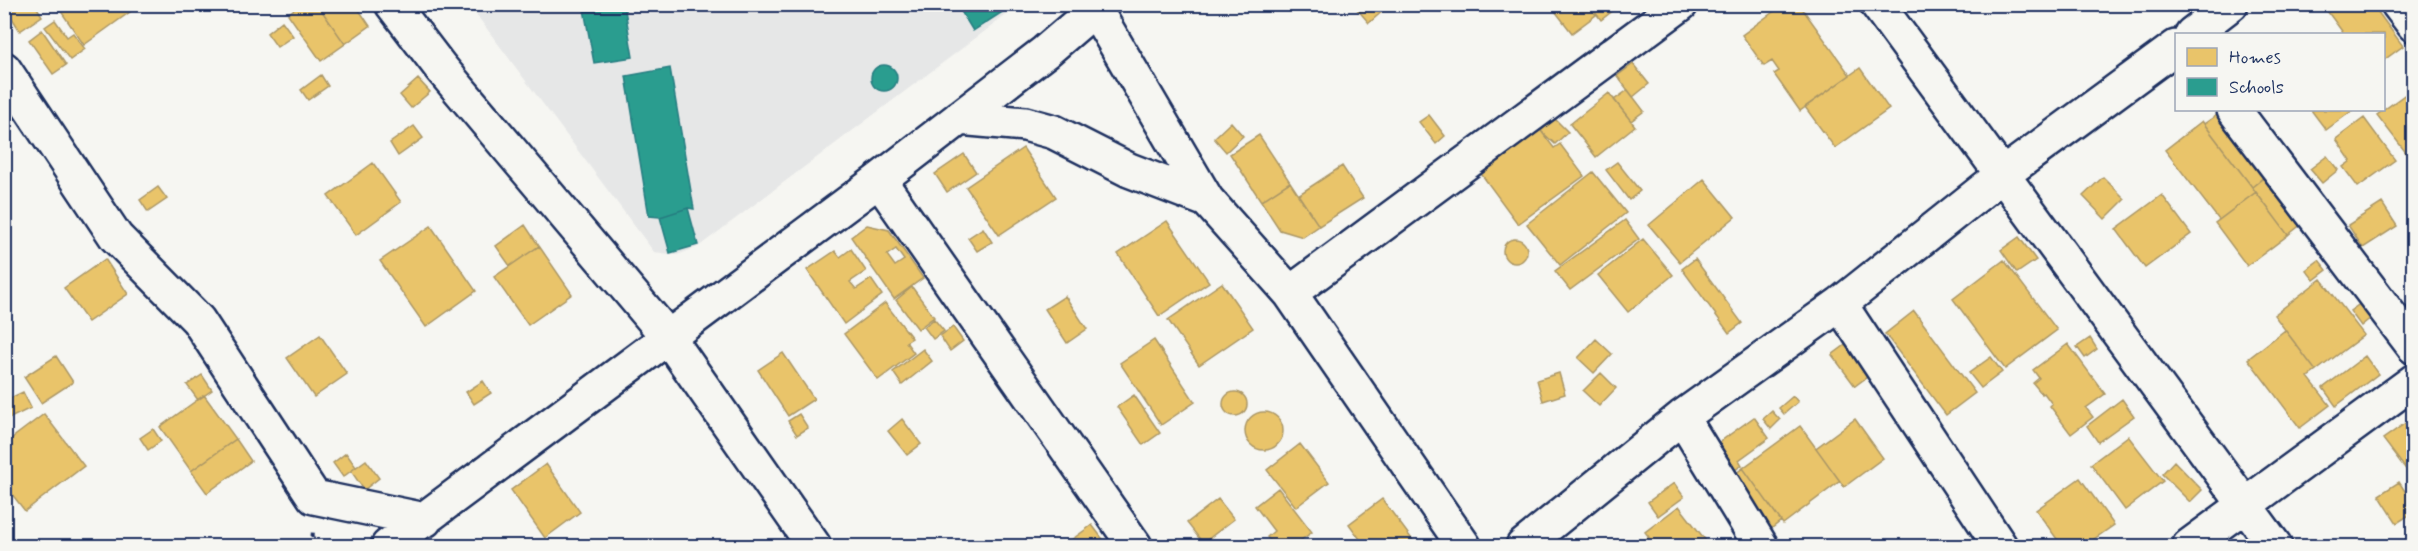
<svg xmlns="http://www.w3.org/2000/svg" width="2418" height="551" font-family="Mynerve,sans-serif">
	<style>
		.built { fill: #e6e7e7 }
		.homes { fill: #e9c46a; stroke: #ab9766; stroke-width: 1.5; fill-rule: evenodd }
		.schools { fill: #2a9d8f; stroke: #267c80; stroke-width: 1.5 }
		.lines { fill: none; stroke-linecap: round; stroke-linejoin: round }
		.minor-casing { stroke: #1b2f5e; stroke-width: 38 }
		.path { stroke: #1b2f5e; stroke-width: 4; stroke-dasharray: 4.5 4.5; stroke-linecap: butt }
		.minor { stroke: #f6f6f2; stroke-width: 33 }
	</style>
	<rect width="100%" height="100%" fill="#f6f6f2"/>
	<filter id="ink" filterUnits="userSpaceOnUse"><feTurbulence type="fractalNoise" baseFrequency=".0167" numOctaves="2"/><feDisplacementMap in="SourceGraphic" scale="12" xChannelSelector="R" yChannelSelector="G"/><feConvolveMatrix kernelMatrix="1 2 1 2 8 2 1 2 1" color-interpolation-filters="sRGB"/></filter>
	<g filter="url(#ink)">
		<path class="built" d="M469,5H1013V10L698,247L677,255L654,252Z"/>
		<path class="homes" d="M35,4L42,16L20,31L4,5Z
			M56,4H141L84,45Z
			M301,4H317L345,44L321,61L288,14Z
			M317,4H355L370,26L345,44Z
			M1363,4H1379L1384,10L1369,23L1357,9Z
			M1555,4H1589L1596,15L1572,33L1552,7Z
			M1589,4H1612L1615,9L1601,20Z
			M1784,4H1799L1850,75L1800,111L1774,74L1779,71L1772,61L1764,66L1742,35Z
			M2322,4H2372L2403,46L2384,60V34H2344Z
			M55,20L67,37L73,33L85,49L70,60L45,27Z
			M282,21L293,36L277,47L267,33Z
			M42,30L66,65L53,74L29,40Z
			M1633,64L1649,84L1633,97L1617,76Z
			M1860,68L1889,109L1835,148L1805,107Z
			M321,75L328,86L308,100L301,90Z
			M418,79L430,92L411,108L400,95Z
			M2414,88V163L2377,115Z
			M1628,90L1644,111L1631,121L1614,100Z
			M1609,93L1635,126L1596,157L1570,124Z
			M2224,110L2276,168L2252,187L2204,124Z
			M2311,110H2353L2326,130Z
			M1429,115L1445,136L1436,144L1419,122Z
			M1554,118L1568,132L1555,144L1541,131Z
			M2364,118L2395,160L2358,187L2343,167L2351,161L2336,139Z
			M2202,121L2256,192L2219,220L2165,150Z
			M1231,122L1243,136L1226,152L1214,138Z
			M414,126L423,138L398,156L390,143Z
			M1538,127L1554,148L1560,144L1584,176L1518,224L1479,171Z
			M1259,135L1290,182L1261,201L1230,154Z
			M1023,148L1056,197L999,235L966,187Z
			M964,154L976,172L947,192L935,174Z
			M2327,156L2338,170L2322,183L2310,169Z
			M1617,162L1640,191L1629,200L1606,170Z
			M373,163L401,202L356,235L328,196Z
			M1342,166L1363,198L1319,226L1298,195Z
			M1593,172L1626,213L1560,265L1527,224Z
			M2266,175L2303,223L2288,235L2252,187Z
			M2103,177L2125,199L2105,219L2083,196Z
			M1704,179L1735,217L1680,262L1649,225Z
			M1290,182L1319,226L1303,237L1280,230L1261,201Z
			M158,187L167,199L148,212L140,200Z
			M2256,192L2288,235L2247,266L2215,223Z
			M2162,195L2191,234L2145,268L2116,229Z
			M2382,203L2397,226L2363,248L2348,225Z
			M1625,220L1639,239L1570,290L1555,271Z
			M1167,221L1209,282L1159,316L1118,254Z
			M525,225L539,246L510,266L496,246Z
			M867,225L889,230L923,278L894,299L851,237ZM896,249L904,260L895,266L887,255Z
			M431,226L476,291L426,327L380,261Z
			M983,228L992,242L977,251L968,238Z
			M2019,237L2036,260L2017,273L2001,250Z
			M1643,239L1673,275L1628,312L1598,275Z
			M1503 251a12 12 0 1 1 24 0a12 12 0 1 1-24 0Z
			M539,246L572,294L528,325L494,277Z
			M851,249L866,271L850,282L856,289L871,279L882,295L844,324L807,270L835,251L840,257Z
			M105,259L128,294L88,322L64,288Z
			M1695,259L1742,323L1729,333L1682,269Z
			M2004,260L2057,330L2005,369L1953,299Z
			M2319,260L2327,270L2314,280L2306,270Z
			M2321,279L2364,335L2316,371L2274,315Z
			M1222,283L1253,328L1199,365L1168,320Z
			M912,287L934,317L918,329L896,300Z
			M1065,296L1087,329L1067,343L1045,309Z
			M885,303L912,338L906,342L914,353L878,380L844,334Z
			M2361,303L2372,317L2361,326L2350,311Z
			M1914,311L1975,393L1946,415L1885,334Z
			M934,319L944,331L933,339L924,327Z
			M953,327L963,341L950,351L940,336Z
			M2285,330L2316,371L2308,377L2330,405L2300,428L2248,359Z
			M320,335L347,374L314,397L287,358Z
			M2090,338L2097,349L2085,358L2077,347Z
			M1596,339L1612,354L1594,373L1578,358Z
			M1154,340L1195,402L1161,425L1120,363Z
			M1848,343L1871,374L1855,386L1832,355Z
			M2068,344L2105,394L2086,408L2093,417L2071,434L2050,406L2052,404L2044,393L2042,394L2033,383L2039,378L2033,370Z
			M923,349L932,361L902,385L893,372Z
			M783,353L814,399L788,416L758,370Z
			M56,356L73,382L41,403L24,377Z
			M2365,356L2378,374L2336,406L2323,388Z
			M1991,357L2002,372L1981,388L1969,373Z
			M1559,373L1565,394L1543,401L1537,380Z
			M1601,373L1616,388L1599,406L1583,391Z
			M202,375L212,390L198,400L187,385Z
			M483,381L491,393L474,404L466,392Z
			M23,392L31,408L4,421V401Z
			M1223 404a12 12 0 1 1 24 0a12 12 0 1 1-24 0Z
			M204,395L236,439L191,471L160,427Z
			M1134,395L1160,433L1143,445L1117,407Z
			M1793,396L1798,402L1784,414L1779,408Z
			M2122,399L2134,416L2098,442L2087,426Z
			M1772,411L1780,420L1771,429L1763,419Z
			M1245 431a19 19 0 1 1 38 0a19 19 0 1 1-38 0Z
			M44,414L84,466L25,511L4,484V444Z
			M799,414L808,428L797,435L788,421Z
			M1754,417L1769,438L1739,460L1742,465L1728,475L1710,449Z
			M902,419L921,444L907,455L888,431Z
			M1855,419L1883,458L1844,487L1816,448Z
			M2407,422L2414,431V474L2411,476L2383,439Z
			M1800,426L1840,481L1783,524L1743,468Z
			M153,429L161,441L148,450L140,438Z
			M2128,436L2163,481L2125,510L2091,464Z
			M236,439L251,461L207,493L191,471Z
			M1300,444L1329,482L1296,507L1267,470Z
			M346,453L356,467L343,477L333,463Z
			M366,460L379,478L364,490L351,471Z
			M2174,461L2202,490L2190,502L2162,474Z
			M546,464L580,512L545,538L511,490Z
			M1743,468L1781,521L1767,532L1728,479Z
			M2080,478L2114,525L2084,546H2062L2036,510Z
			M2399,482L2414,505V512L2397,523L2379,495Z
			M1674,483L1684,497L1658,516L1648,502Z
			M1278,488L1312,532L1293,546H1275L1267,537L1274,531L1255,506Z
			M1218,499L1234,519L1203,543L1187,523Z
			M1382,499L1417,546H1365L1349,524Z
			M1679,506L1710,546H1642L1640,544L1649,537L1645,532Z
			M1092,525L1108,546H1063Z"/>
		<path class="schools" d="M583,4H624L633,57L594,63Z
			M965,4H1000L1004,11L973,31L959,8Z
			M871 78a13 13 0 1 1 26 0a13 13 0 1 1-26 0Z
			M670,68L694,209L688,208L660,217L649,216L626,76Z
			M688,208L698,245L670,253L660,217Z"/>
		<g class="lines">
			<defs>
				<path id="minor" d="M392,4L441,68L668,337L814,546
					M1092,4L1207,200L1290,293L1464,546
					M1877,4L2275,546
					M2398,4L2414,25
					M2192,34L2231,4
					M4,69L116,237L198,320L314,497L425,520
					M2234,110L2414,347
					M959,118L1025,124L1054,132L1129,170L1207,200
					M879,180L1135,546
					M1290,293L1681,4
					M1840,304L2000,546
					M1682,417L1761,546
					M388,546L879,180L1045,52L1101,4
					M1523,546L1682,417L1840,304L2002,175L2176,47
					M2189,546L2414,381"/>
			</defs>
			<use href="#minor" class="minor-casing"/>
			<path class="path" d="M312,546L313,529"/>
			<use href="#minor" class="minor"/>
		</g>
	</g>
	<rect width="2418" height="551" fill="none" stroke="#f6f6f2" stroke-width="24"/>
	<rect x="12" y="12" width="2394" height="527" fill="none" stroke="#1b2f5e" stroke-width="2" filter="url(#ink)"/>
	<rect x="2175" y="33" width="210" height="78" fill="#f6f6f2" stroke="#9ea6b7" stroke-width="1.5"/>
	<rect x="2187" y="48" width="30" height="18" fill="#e9c46a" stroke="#9ea6b7" stroke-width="1.5"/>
	<text x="2229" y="63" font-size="18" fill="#1b2f5e">Homes</text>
	<rect x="2187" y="78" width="30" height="18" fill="#2a9d8f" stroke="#9ea6b7" stroke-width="1.5"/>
	<text x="2229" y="93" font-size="18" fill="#1b2f5e">Schools</text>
</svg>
